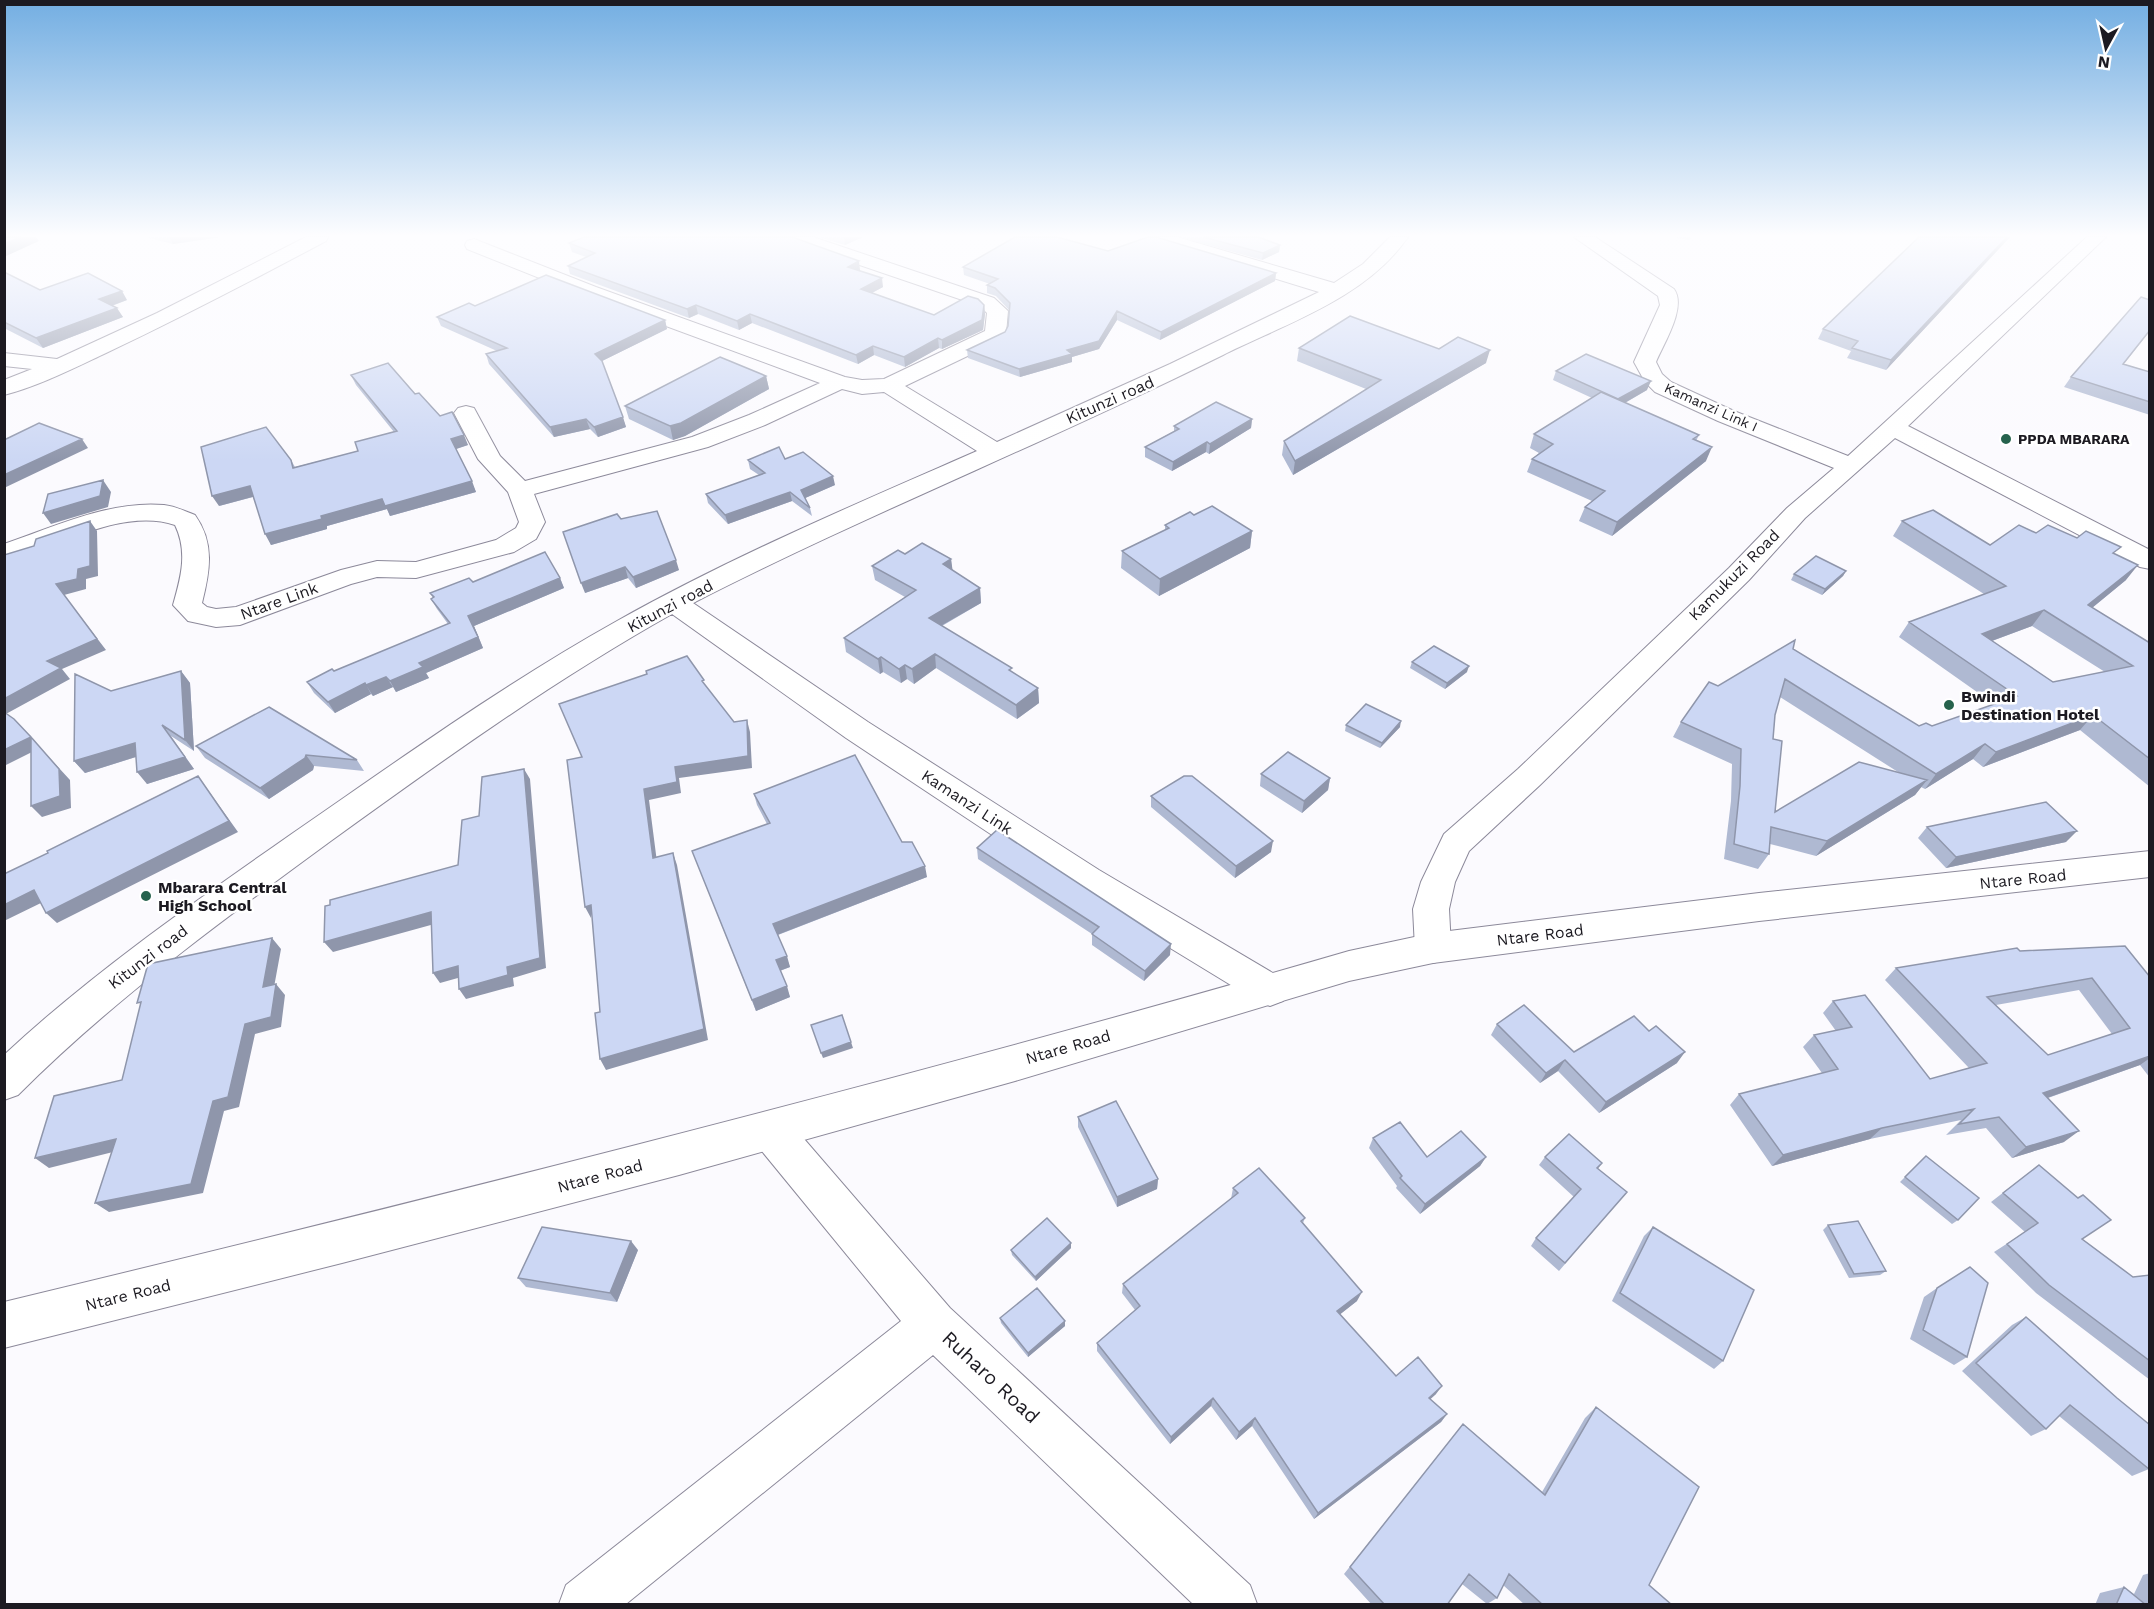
<svg xmlns="http://www.w3.org/2000/svg" width="2154" height="1609" font-family="'Work Sans',sans-serif">
	<style>
		.lines { fill: none; stroke-linecap: round; stroke-linejoin: round }
		.minor-casing { stroke: #8c899a; stroke-width: 2 }
		.major-casing { stroke: #8c899a; stroke-width: 2 }
		.minor { fill: #fff; fill-rule: evenodd }
		.major { fill: #fff; fill-rule: evenodd }
		.wall { fill: #afb9d2; fill-rule: evenodd }
		.shaded-wall { fill: #8f96ab }
		.building { fill: #ccd7f4; stroke: #8f96ab; stroke-width: 1.5; fill-rule: evenodd }
		.poi-dot { fill: #26624d; stroke: #fff; stroke-width: 2 }
		.labels { text-anchor: middle; dominant-baseline: central; stroke-width: 5; stroke-linejoin: round; paint-order: stroke }
		.far-street-label { font-size: 14px; fill: #1c1a21; stroke: #fff }
		.far-poi-label { font-size: 14px; font-weight: bold; fill: #1c1a21; stroke: #fff; text-anchor: start }
		.street-label { font-size: 16px; fill: #1c1a21; stroke: #fff }
		.poi-label { font-size: 16px; font-weight: bold; fill: #1c1a21; stroke: #fff; text-anchor: start }
		.near-street-label { font-size: 20px; fill: #1c1a21; stroke: #fff }
	</style>
	<rect width="100%" height="100%" fill="#fbfafe"/>
	<g class="lines">
		<defs>
			<path id="minor" d="M306,237H328L326,241C253,280 180,318 106,353C74,368 39,386 4,395V380L32,369L4,366V353L57,359L157,313Z
				M787,237H813L994,298L1008,311L1006,334L1003,339L905,386L997,442L1170,364L1319,292L1152,241L1150,237H1177L1334,283L1363,264L1390,237H1408C1366,298 1287,323 1223,355C1048,442 867,514 693,603L868,722L1099,870L1283,979L1289,990L1283,1001L1270,1006L1257,1001L1075,890L846,738L672,614C551,682 440,762 328,843C220,922 113,1000 18,1095L4,1100V1055C93,972 193,903 293,833C399,760 504,684 617,621C733,556 856,504 977,451L884,392L862,394L842,389L765,425L708,447L534,494L545,522L536,539L514,552L416,578L377,577L351,584L240,625L216,627L188,621L173,605C181,577 188,552 175,525C122,507 56,548 4,561V544C54,527 110,500 164,505C174,506 185,511 195,515C215,543 210,571 202,603L207,607L216,609L236,607L341,570L377,561L416,562L496,540L516,528L519,522L508,492L478,459L454,413L458,408L466,406L474,408L500,456L525,481L692,437L749,415L820,383L582,295L467,249L465,245L467,241L474,239L596,287L845,377L862,380L884,379L985,331L987,313L980,306L789,241Z
				M1574,237H1595L1674,289C1687,307 1664,343 1656,362L1662,374L1671,382L1734,411L1848,456L2087,237H2106L1908,426L2150,550V569L2140,567L1895,438L1805,518L1749,580L1540,785L1469,851L1455,882L1449,909L1451,948L1446,959L1433,963L1420,959L1415,948L1413,909L1421,882L1444,834L1518,769L1729,568L1787,508L1834,468L1718,421L1655,392L1645,382L1634,362L1660,305L1658,296Z
				M771,1112L786,1118L950,1308L1250,1585L1257,1604H1193L933,1355L626,1604H559L566,1585L901,1321L756,1144L750,1131L756,1118Z"/>
			<path id="major" d="M2150,851V877L1759,921L1433,963L1349,981L1015,1081L679,1175L342,1263L4,1348V1302C455,1193 904,1080 1349,951L1433,933L1759,893Z"/>
		</defs>
		<use href="#minor" class="minor-casing"/>
		<use href="#major" class="major-casing"/>
		<use href="#minor" class="minor"/>
		<use href="#major" class="major"/>
	</g>
	<path class="wall" d="M145,237H221L173,244Z
		M818,237H863L845,245Z
		M1179,237H1267L1263,238L1280,245L1279,252L1262,260Z
		M1672,237H1691L1689,240Z
		M2010,237L1886,370L1847,358L1851,351L1818,339L1823,329Z
		M569,243L860,270H859L883,287L872,293L934,315L984,305L985,314L983,330L942,349L939,348L905,367L874,355L858,364L752,323L739,330L698,314L689,318L570,274L568,266L586,257L572,252Z
		M1108,251L1276,273L1275,281L1160,340L1117,320L1099,349L1072,357V362L1020,377L968,358L967,350L1005,332L1008,326L1009,310L996,296L987,293V285L990,284L964,275L963,267Z
		M4,272L40,290L127,300L112,306L123,317L43,348L4,328Z
		M2150,300V331L2124,364L2150,372V415L2064,387L2071,377Z
		M475,306L665,320L667,329L602,361L626,427L598,437L590,429L554,437L489,364L486,354L497,351L441,326L437,317Z
		M1299,348L1439,349L1486,363L1293,475L1282,455L1284,441L1366,389L1297,361Z
		M1556,371L1647,390L1625,403L1699,435L1696,441L1706,461L1612,536L1579,521L1585,507L1592,501L1527,472L1532,459L1539,453L1530,448L1534,434L1592,398L1553,380Z
		M351,375L415,394L440,416L468,445L456,449L476,492L390,516L387,509L327,526V529L271,545L253,497L219,506L291,460L295,467L358,451L394,432L356,385Z
		M766,376L769,389L685,436L673,440L629,419L625,406Z
		M1252,419L1251,428L1209,454L1206,452L1172,471L1145,457V447L1174,431V426Z
		M785,459L835,485L805,498L810,508L812,516L792,501L728,524L708,503L706,494L759,475L750,469L748,460Z
		M1194,515L1252,531L1250,548L1159,596L1121,568L1122,551L1165,530V525Z
		M621,519L679,570L636,588L628,578L585,593Z
		M1902,521L1990,545L2036,533L2115,555L2126,580L2092,608L2150,643V787L2080,730L1983,767L1973,759L1925,789L1921,787L1915,795L1816,856L1770,844L1769,854L1758,869L1724,859L1731,801L1732,764L1673,737L1681,722L1718,686L1793,649L1919,726H1932L1994,704L1899,637L1909,622L1984,594L1893,536ZM2032,626L2105,672L2053,682L1992,641ZM1780,697L1898,772L1775,812L1773,739L1775,715Z
		M905,554L951,559L952,570L980,588L981,603L942,626L1012,673L1038,688L1039,703L1017,719L936,668L914,684L907,679L901,683L883,672L880,674L846,652L844,638L905,597L875,580L872,566Z
		M1846,571L1843,576L1822,595L1791,580L1794,574Z
		M560,578L564,588L474,626L483,648L426,673L429,678L396,692L393,687L373,696L371,694L335,713L314,693L307,682L448,624L437,609L431,599L433,598L430,593L473,582Z
		M1412,662L1467,672L1445,689L1410,668Z
		M181,671L190,683L194,751L171,736L194,769L147,784L136,757L85,773L74,761L111,691Z
		M269,707L357,760L364,771L314,766L313,770L269,799L205,758L196,746Z
		M1346,725L1400,727L1380,748L1345,731Z
		M1261,774L1330,778L1328,790L1302,813L1260,786Z
		M754,794L902,842L927,877L778,935L790,967L780,971L790,997L756,1011L692,851L767,824L757,805Z
		M1151,796L1271,852L1235,878L1151,807Z
		M1927,827L2066,842L1946,868L1918,838Z
		M977,848L1170,955L1144,981L1092,945V934L978,859Z
		M2020,951L2150,977V1078L2140,1065L2048,1098L2064,1142L2012,1158L1986,1128L1946,1135L1961,1120L1870,1139L1772,1166L1730,1105L1739,1094L1822,1073L1803,1047L1814,1035L1836,1031L1823,1013L1833,1001L1930,1079L1969,1068L1885,980L1896,968ZM2079,990L2112,1034L2048,1055L1996,1005Z
		M1497,1024L1574,1052L1677,1063L1599,1113L1558,1071L1540,1083L1491,1035Z
		M1078,1117L1158,1179L1157,1189L1117,1207L1078,1127Z
		M1373,1138L1427,1157H1486L1480,1166L1420,1214L1396,1188L1397,1186L1369,1148Z
		M1926,1156L1958,1220L1952,1224L1900,1182Z
		M1545,1157L1602,1163L1598,1169L1627,1192L1559,1271L1531,1246L1536,1238L1574,1197L1539,1165Z
		M2039,1165L2082,1239L2133,1277L2150,1275V1380L2036,1293L1994,1252L2025,1232L1991,1202Z
		M1233,1188L1305,1218L1303,1223L1357,1301L1340,1314L1396,1376L1436,1394L1430,1399L1447,1414L1441,1422L1314,1519L1252,1426L1236,1440L1211,1406L1170,1444L1097,1351V1343L1135,1310L1122,1293L1123,1284L1231,1199Z
		M1828,1225L1886,1271L1880,1275L1849,1278L1823,1230Z
		M1653,1227L1723,1361L1714,1369L1612,1301L1644,1236Z
		M1071,1248L1036,1281L1012,1255L1011,1250Z
		M638,1250L617,1302L526,1287L518,1278Z
		M1937,1288L1967,1357L1954,1365L1910,1339L1924,1297Z
		M2026,1317L2149,1469L2132,1476L2059,1416L2046,1429L2031,1436L1962,1371L2012,1325Z
		M1000,1318L1065,1326L1028,1357L1001,1323Z
		M1596,1407L1649,1585L1672,1605H1525L1503,1585L1497,1598L1487,1604L1462,1584L1446,1605H1372L1344,1574L1463,1424L1542,1492L1585,1418Z
		M2150,1573V1605H2095L2100,1593L2124,1587L2134,1594L2143,1575Z"/>
	<path class="shaded-wall" d="M21,237H36L39,241L4,257V244Z
		M169,237H221L173,244Z
		M844,237H863L845,245Z
		M2007,237H2010L1886,370L1891,360Z
		M1280,245L1279,252L1262,260L1263,253Z
		M859,261L860,270L849,275L848,267Z
		M1276,273L1275,281L1160,340L1161,332Z
		M882,278L883,287L862,298L861,289Z
		M122,291L127,300L105,308L99,299Z
		M696,305L698,314L689,318L687,309Z
		M984,305L985,314L983,330L942,349V340Z
		M117,308L123,317L43,348L36,338Z
		M1117,311V320L1099,349L1072,357V362L1020,377L1019,369L1067,350Z
		M750,314L752,323L739,330L737,321Z
		M665,320L667,329L598,363L595,354Z
		M938,338L939,348L905,367L904,357Z
		M873,346L874,355L858,364L856,355Z
		M1490,350L1486,363L1293,475L1295,461Z
		M766,376L769,389L685,436L673,440L670,426Z
		M1651,381L1647,390L1614,409L1618,399Z
		M623,417L626,427L598,437L594,427Z
		M586,419L590,429L554,437L550,427Z
		M1252,419L1251,428L1209,454L1210,444Z
		M464,435L468,445L456,449L451,439Z
		M82,439L88,448L4,488V475Z
		M1207,442L1206,452L1172,471L1173,462Z
		M1712,447L1706,461L1612,536L1617,522Z
		M833,476L835,485L803,499L801,490Z
		M103,480L111,492L108,507L51,524L43,513Z
		M472,481L476,492L390,516L387,509L327,526V529L271,545L265,534L321,516L382,499Z
		M250,486L256,496L219,506L212,496Z
		M790,492L792,501L728,524L725,515Z
		M90,521L97,531L98,576L86,579V589L64,595L106,650L62,669L70,679L4,715V699L47,661L56,584L78,569Z
		M1252,531L1250,548L1159,596L1160,579Z
		M951,559L953,573L943,564Z
		M676,560L679,570L636,588L633,577Z
		M2138,565L2126,580L2076,621L2088,605Z
		M625,567L628,578L585,593L581,583Z
		M1846,571L1843,576L1822,595L1825,589Z
		M560,578L564,588L474,626L483,648L426,673L429,678L396,692L390,681L419,663L468,616Z
		M980,588L981,603L930,632L929,618Z
		M2044,610L2032,626L1970,649L1982,634Z
		M935,654L936,668L914,684L912,669Z
		M881,657L883,672L880,674L878,659Z
		M905,665L907,679L901,683L899,669Z
		M1469,666L1467,672L1445,689L1447,683Z
		M181,671L190,683L194,751L185,740Z
		M386,677L393,687L373,696L366,685Z
		M365,683L371,694L335,713L328,702Z
		M1038,688L1039,703L1017,719L1016,705Z
		M2093,715L2080,730L1983,767L1996,752Z
		M14,719L70,780L71,808L42,817L31,806L40,748L4,766V750Z
		M747,720L750,732L752,768L679,778L681,793L649,800L658,870L653,858L644,789L675,767Z
		M1401,721L1400,727L1380,748L1382,743Z
		M162,725L194,769L147,784L137,772Z
		M135,743L145,754L85,773L74,761Z
		M1985,744L1973,759L1925,789L1936,774Z
		M306,755L314,766L313,770L269,799L260,788Z
		M524,769L530,779L546,968L513,978L514,986L466,999L459,989L507,967Z
		M198,776L238,832L57,923L46,913Z
		M1330,778L1328,790L1302,813L1304,801Z
		M1927,780L1915,795L1816,856L1827,841Z
		M2077,831L2066,842L1946,868L1956,857Z
		M1273,841L1271,852L1235,878L1236,866Z
		M673,853L677,865L708,1040L606,1070L600,1059Z
		M925,866L927,877L777,935L773,924Z
		M34,890L45,901L4,921V905Z
		M591,905V918L585,907Z
		M431,912L438,923L333,952L324,942Z
		M272,938L281,949L272,998L263,987Z
		M1171,944L1170,955L1144,981L1145,971Z
		M787,956L790,967L779,971L776,960Z
		M458,966L465,976L440,983L433,973Z
		M276,984L285,995L281,1027L255,1034L239,1107L224,1111L203,1193L109,1212L95,1203L213,1101L245,1024Z
		M787,986L790,997L756,1011L752,1000Z
		M851,1042L853,1048L823,1058L821,1053Z
		M1685,1052L1677,1063L1599,1113L1606,1102Z
		M2150,1056V1058L2140,1065L2030,1104L2043,1093Z
		M1565,1060L1558,1071L1540,1083L1546,1073Z
		M1882,1128L1870,1139L1772,1166L1783,1155Z
		M2079,1131L2064,1142L2012,1158L2026,1147Z
		M116,1139L129,1148L49,1168L35,1158Z
		M1486,1157L1480,1166L1420,1214L1425,1204Z
		M1158,1179L1157,1189L1117,1207V1197Z
		M631,1241L638,1250L617,1302L610,1293Z
		M1071,1243V1248L1036,1281L1035,1277Z
		M1362,1292L1357,1301L1333,1320L1337,1311Z
		M1065,1321V1326L1028,1357V1353Z
		M1442,1386L1436,1394L1423,1406L1429,1398Z
		M1213,1398L1211,1406L1170,1444L1171,1437Z
		M1447,1414L1441,1422L1314,1519L1318,1513Z
		M1255,1418L1252,1426L1236,1440L1239,1432Z"/>
	<path class="building" d="M4,237H21L4,244Z
		M584,237H792L859,261L848,267L882,278L861,289L934,315L968,296L978,299L984,305L982,320L942,340L938,338L904,357L873,346L856,355L750,314L737,321L696,305L687,309L568,266L595,253L569,243Z
		M1015,237H1057L1108,251L1148,237H1156L1276,273L1161,332L1117,311L1099,341L1067,350L1072,354L1019,369L967,350L1005,332L1008,326L1010,303L995,288L987,285L998,279L963,267Z
		M1203,237H1258L1280,245L1263,253Z
		M1919,237H2007L1891,360L1852,348L1858,341L1823,329Z
		M4,272L40,290L88,273L122,291L99,299L117,308L36,338L4,322Z
		M546,275L665,320L595,354L602,361L623,417L594,427L586,419L550,427L486,354L507,348L437,317L469,303L475,306Z
		M2141,297L2150,300V330L2123,364L2150,372V402L2071,377Z
		M1350,316L1439,349L1458,337L1490,350L1295,461L1284,441L1381,380L1299,348Z
		M1586,354L1651,381L1618,399L1556,371Z
		M720,357L766,376L681,423L670,426L625,406Z
		M388,363L415,394L419,393L440,416L452,412L464,435L451,439L472,481L385,506L382,499L321,516L322,519L265,534L250,486L212,496L201,447L266,427L291,460L293,468L358,451L355,442L397,431L351,375Z
		M1601,392L1699,435L1693,439L1712,447L1617,522L1585,507L1605,491L1532,459L1553,444L1534,434Z
		M1216,402L1252,419L1210,444L1207,442L1173,462L1145,447L1179,429L1174,426Z
		M39,423L82,439L4,475V440Z
		M779,447L785,459L803,452L833,476L801,490L810,508L790,492L725,515L706,494L765,473L748,460Z
		M103,480L100,496L43,513L48,494Z
		M1212,506L1252,531L1160,579L1122,551L1169,528L1165,525L1190,512L1194,515Z
		M1933,510L1990,545L2019,525L2036,533L2048,525L2077,538L2086,531L2121,547L2113,553L2138,565L2088,605L2150,643V759L2093,715L1996,752L1985,744L1936,774L1785,679L1775,715L1773,739L1782,741L1775,812L1859,762L1927,780L1827,841L1771,827L1769,854L1734,844L1740,786L1741,749L1681,722L1709,682L1718,686L1795,640L1793,649L1919,726L1926,723L1932,726L2017,696L1909,622L2006,586L1902,521ZM2044,610L2133,666L2053,682L1982,634Z
		M657,511L676,560L633,577L625,567L581,583L563,532L617,514L621,519Z
		M90,521V566L78,569L77,579L56,584L97,639L47,661L61,668L4,699V555L34,546L36,539Z
		M922,543L951,559L943,564L980,588L929,618L1012,668L1009,670L1038,688L1016,705L935,654L912,669L905,665L899,669L881,657L878,659L844,638L916,590L872,566L898,550L905,554Z
		M545,552L560,578L468,616L478,637L419,663L423,667L390,681L386,677L366,685L365,683L328,702L307,682L332,669L334,671L450,623L431,599L434,597L430,593L469,578L473,582Z
		M1816,556L1846,571L1825,589L1794,574Z
		M1434,646L1469,666L1447,683L1412,662Z
		M687,656L704,680L702,681L734,722L747,720L748,756L675,767L677,782L644,789L653,858L673,853L704,1029L600,1059L595,1013L600,1012L591,905L585,907L567,760L582,757L559,704L647,674L646,671Z
		M181,671L185,740L162,725L185,757L137,772L135,743L74,761L75,674L111,691Z
		M1366,704L1401,721L1382,743L1346,725Z
		M269,707L357,760L306,755L305,758L260,788L196,746Z
		M4,712L14,719L31,737L4,750Z
		M31,737L59,769L60,796L31,806Z
		M1288,752L1330,778L1304,801L1261,774Z
		M855,755L902,842H912L925,866L773,924L787,956L776,960L787,986L752,1000L692,851L770,823L754,794Z
		M524,769L540,958L507,967L508,975L459,989L458,966L433,973L431,912L324,942L325,906L330,905V900L458,865L462,820L479,816L482,777Z
		M198,776L229,821L46,913L34,890L4,905V874L48,853L47,851Z
		M1184,776H1192L1273,841L1236,866L1151,796Z
		M2046,802L2077,831L1956,857L1927,827Z
		M997,830L1171,944L1145,971L1092,934L1099,927L977,848Z
		M272,938L263,987L276,984L271,1017L245,1024L228,1097L213,1101L191,1184L95,1203L116,1139L35,1158L54,1096L122,1080L141,1002L137,1003L148,964Z
		M2125,946L2150,977V1056L2043,1093L2079,1131L2026,1147L1999,1117L1959,1124L1974,1109L1882,1128L1783,1155L1739,1094L1838,1069L1814,1035L1852,1027L1833,1001L1865,995L1930,1079L1987,1063L1896,968L2017,948L2020,951ZM2092,978L2130,1028L2048,1055L1987,997Z
		M1524,1005L1574,1052L1634,1016L1649,1031L1656,1026L1685,1052L1606,1102L1565,1060L1546,1073L1497,1024Z
		M842,1015L851,1042L821,1053L811,1025Z
		M1116,1101L1158,1179L1117,1197L1078,1117Z
		M1400,1122L1427,1157L1461,1131L1486,1157L1425,1204L1400,1178L1402,1176L1373,1138Z
		M1569,1134L1602,1163L1597,1168L1627,1192L1565,1263L1536,1238L1581,1189L1545,1157Z
		M1926,1156L1979,1198L1958,1220L1905,1177Z
		M2039,1165L2078,1198L2083,1195L2111,1220L2082,1239L2133,1277L2150,1275V1361L2049,1285L2007,1244L2038,1223L2003,1193Z
		M1259,1168L1305,1218L1301,1221L1362,1292L1337,1311L1396,1376L1418,1357L1442,1386L1429,1398L1447,1414L1318,1513L1255,1418L1239,1432L1213,1398L1171,1437L1097,1343L1140,1306L1123,1284L1238,1193L1233,1188Z
		M1047,1218L1071,1243L1035,1277L1011,1250Z
		M1858,1221L1886,1271L1854,1274L1828,1225Z
		M542,1227L631,1241L610,1293L518,1278Z
		M1653,1227L1754,1290L1723,1361L1620,1293Z
		M1970,1267L1988,1283L1967,1357L1923,1330L1937,1288Z
		M1037,1288L1065,1321L1028,1353L1000,1318Z
		M2026,1317L2117,1398L2150,1425L2149,1469L2070,1405L2046,1429L1976,1363Z
		M1596,1407L1699,1487L1649,1585L1672,1605H1543L1509,1574L1497,1598L1469,1574L1447,1605H1385L1350,1567L1463,1424L1545,1495Z
		M2124,1587L2146,1605H2116Z"/>
	<linearGradient id="sky" x2="0" y2="1"><stop stop-color="#73aee2"/><stop offset="0.51" stop-color="#fdfdff"/><stop offset="1" stop-color="#fdfdff" stop-opacity="0"/></linearGradient>
	<rect width="2154" height="462" fill="url(#sky)"/>
	<g class="poi-dot">
		<circle cx="2006" cy="439" r="6"/>
		<circle cx="1949" cy="705" r="6"/>
		<circle cx="146" cy="896" r="6"/>
	</g>
	<g class="labels">
		<g class="far-street-label">
			<text transform="translate(1711 407) rotate(24)">Kamanzi Link I</text>
		</g>
		<g class="far-poi-label">
			<text x="2018" y="439">PPDA MBARARA</text>
		</g>
		<g class="street-label">
			<text transform="translate(1110 400) rotate(-24)">Kitunzi road</text>
			<text transform="translate(1734 575) rotate(-45)">Kamukuzi Road</text>
			<text transform="translate(279 601) rotate(-20)">Ntare Link</text>
			<text transform="translate(670 606) rotate(-28)">Kitunzi road</text>
			<text transform="translate(967 802) rotate(33)">Kamanzi Link</text>
			<text transform="translate(2023 879) rotate(-6)">Ntare Road</text>
			<text transform="translate(1540 935) rotate(-7)">Ntare Road</text>
			<text transform="translate(148 957) rotate(-37)">Kitunzi road</text>
			<text transform="translate(1068 1047) rotate(-16)">Ntare Road</text>
			<text transform="translate(600 1176) rotate(-15)">Ntare Road</text>
			<text transform="translate(128 1295) rotate(-14)">Ntare Road</text>
		</g>
		<g class="poi-label">
			<text x="1961" y="696">Bwindi<tspan x="1961" dy="18">Destination Hotel</tspan></text>
			<text x="158" y="887">Mbarara Central<tspan x="158" dy="18">High School</tspan></text>
		</g>
		<g class="near-street-label">
			<text transform="translate(991 1377) rotate(43)">Ruharo Road</text>
		</g>
	</g>
	<rect width="2154" height="1609" fill="none" stroke="#1c1a21" stroke-width="12"/>
	<g transform="translate(2106 48) rotate(188)" stroke="#ffffff" stroke-width="4.5" paint-order="stroke">
	<path d="M0-4.5L10 22L0 15L-10 22Z" fill="#1c1a21"/>
	<text y="-9" font-size="16" font-weight="bold" text-anchor="middle" fill="#1c1a21">N</text>
	</g>
</svg>
